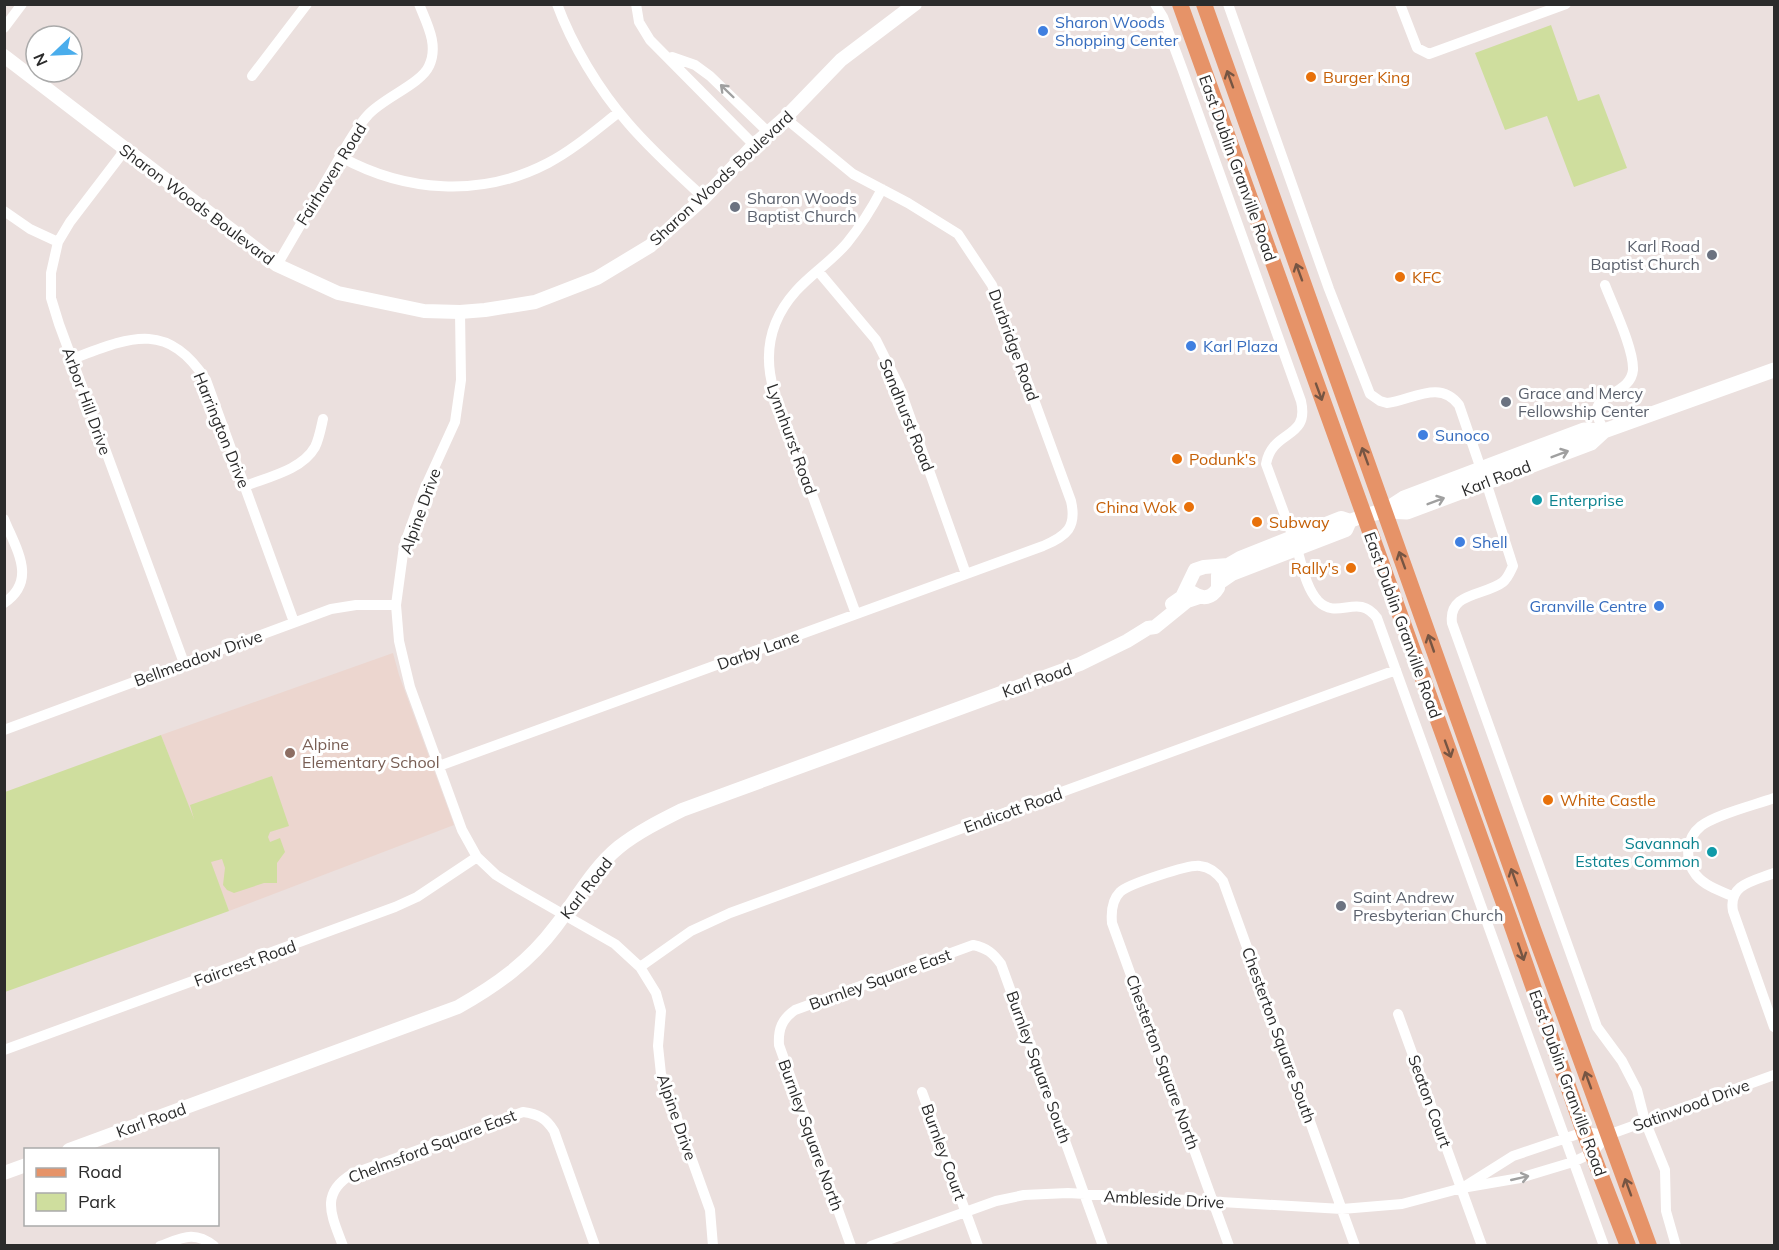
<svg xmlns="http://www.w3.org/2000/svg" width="1779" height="1250" font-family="Mulish,sans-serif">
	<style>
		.education { fill: #ecd6cf }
		.green { fill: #cfde9e }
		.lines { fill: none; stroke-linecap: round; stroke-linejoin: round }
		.minor { stroke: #fff; stroke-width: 10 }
		.tertiary { stroke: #fff; stroke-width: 14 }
		.secondary { stroke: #fff; stroke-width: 15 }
		.primary { stroke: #e69368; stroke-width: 16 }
		.oneway { stroke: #765543 }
		.oneway2 { stroke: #a0a0a0 }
		.shop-dot { fill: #3f7fe0; stroke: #fff; stroke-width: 2 }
		.food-dot { fill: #e8710a; stroke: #fff; stroke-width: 2 }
		.worship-dot { fill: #6b7280; stroke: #fff; stroke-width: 2 }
		.culture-dot { fill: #0f9aa8; stroke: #fff; stroke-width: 2 }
		.education-dot { fill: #8d6e63; stroke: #fff; stroke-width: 2 }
		.labels { text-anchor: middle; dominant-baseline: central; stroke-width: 6; stroke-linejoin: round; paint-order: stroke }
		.shop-label { font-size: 16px; fill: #366cbe; stroke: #fff; text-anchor: start }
		.food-label { font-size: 16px; fill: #c56008; stroke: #fff; text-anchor: start }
		.street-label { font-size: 16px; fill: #2b2b2b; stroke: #fff }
		.worship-label { font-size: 16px; fill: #5b616d; stroke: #fff; text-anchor: start }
		.culture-label { font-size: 16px; fill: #0d838f; stroke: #fff; text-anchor: start }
		.education-label { font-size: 16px; fill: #785e54; stroke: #fff; text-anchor: start }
	</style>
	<rect width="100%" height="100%" fill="#ebe0de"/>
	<path class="education" d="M393,653L399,675L454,825L229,911L161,735Z"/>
	<path class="green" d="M1551,25L1578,101L1599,94L1627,168L1574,187L1547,116L1505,130L1475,53Z
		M161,735L194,819L190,805L272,776L289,826L270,832L268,837L270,842L280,838L285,852L277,863V883H264L234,893L227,890L223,885L225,868L222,859L211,862L229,911L5,992V792Z"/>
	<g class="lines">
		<path class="minor" d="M557,4C572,45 599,90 628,123C651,150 678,174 704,198
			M636,4L639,22L650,40L754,145
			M1155,4L1163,17L1183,71L1301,401C1310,440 1272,429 1266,464L1293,537
			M1228,4L1329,289L1370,394L1380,401L1387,403C1412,400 1440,379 1459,405L1481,469
			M1400,4L1417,48L1429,54L1566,4
			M4,28L22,4
			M672,57L695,65L710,76L768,132
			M252,76L307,4
			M125,150L70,222L58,242L51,273V298L59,324L184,663
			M341,157C405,192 481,198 548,163C573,150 596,130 619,112
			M4,211L30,229L58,242
			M277,265C296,233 314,201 333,169C344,151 354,130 368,115C383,98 421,84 429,66C439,45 427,24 419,4
			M818,271L876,340L899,386L966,574
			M460,312L461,380L455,422L424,490L404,546L396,605L399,641L410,687L462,830L477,857L496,875L519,889L615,944L640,967L656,993L661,1011L658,1046L661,1074L710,1210L713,1246
			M72,359C128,338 167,319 206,380L294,622
			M1604,431C1602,426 1598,420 1597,414C1593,394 1631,394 1633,370C1634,349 1613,306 1605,285
			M1486,482L1513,566C1510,572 1508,578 1503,582C1485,596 1448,592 1452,623L1597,1027L1622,1061L1637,1090L1645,1121L1665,1170L1666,1211L1676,1246
			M245,486C268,477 302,470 315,447C319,439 321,428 323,419
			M4,519C16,549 38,580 4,603
			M1297,549C1302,565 1306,588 1318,601C1338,621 1358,592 1377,618L1604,1246
			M856,614L774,391C763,354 770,320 796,291C811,274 832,261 847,243C860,227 872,208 882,189
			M4,730L331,609L356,605H396
			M439,766L1043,546C1067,536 1077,527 1071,501L992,285L958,234L908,203L853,174L785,118
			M1774,873C1754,881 1728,884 1733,911L1774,1027
			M1732,896C1720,891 1705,886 1696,875C1684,860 1686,838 1701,826C1717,814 1755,805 1774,798
			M640,967L691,931L730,913L1396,670
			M1398,1014L1482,1246
			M4,1050L395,907L417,897L477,857
			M922,1092L978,1246
			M1467,1185L1513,1156L1584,1132L1608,1135L1774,1075
			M160,1246C182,1238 194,1230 214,1246
			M343,1246C332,1216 319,1194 352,1174L523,1112C538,1114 546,1118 554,1131L595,1246
			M851,1246L779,1045C778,1029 782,1019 795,1010L973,945C987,948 993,953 1001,964L1103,1246
			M871,1246L996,1201L1024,1195L1068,1193L1342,1209L1402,1204L1462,1188L1520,1178L1573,1162L1592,1153L1608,1135
			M1229,1246L1112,923C1111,912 1112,900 1120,892C1128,884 1190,864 1200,866C1210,867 1217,873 1223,881L1355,1246"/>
		<path class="tertiary" d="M4,56L277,265L338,293L424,311L460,312L485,310L535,302L597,278L650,246L704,198L754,145L785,118L841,60L915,4
			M1219,583L1232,574L1346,530L1350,521
			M1193,593C1203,600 1212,598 1218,588V575
			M1172,604L1182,597L1195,570L1204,567L1228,565L1240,558L1341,518L1350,521L1363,516
			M69,1150L458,1007C497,985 529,962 556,926C576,900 593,868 619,847C638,832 660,821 682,810L1080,664L1127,641L1148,628L1155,627L1187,601L1199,597
			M4,1173L26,1165"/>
		<path class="secondary" d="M1384,511L1404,498L1568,436L1584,430L1604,431
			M1363,516L1384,511L1407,512L1591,443L1604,431L1774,370"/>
		<path class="primary" d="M1180,4L1511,923L1584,1132L1628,1246
			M1204,4L1533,929L1649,1246"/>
	</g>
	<defs><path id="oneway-shaft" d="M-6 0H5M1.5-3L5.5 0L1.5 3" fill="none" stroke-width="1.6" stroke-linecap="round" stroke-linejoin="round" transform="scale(1.5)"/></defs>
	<g class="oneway">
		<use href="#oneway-shaft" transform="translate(1230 79) rotate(-110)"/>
		<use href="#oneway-shaft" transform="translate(1299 272) rotate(-110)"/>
		<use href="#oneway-shaft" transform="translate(1319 392) rotate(70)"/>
		<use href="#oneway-shaft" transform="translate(1365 456) rotate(-110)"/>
		<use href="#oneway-shaft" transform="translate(1402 560) rotate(-110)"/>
		<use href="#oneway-shaft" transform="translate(1431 643) rotate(-109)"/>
		<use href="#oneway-shaft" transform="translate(1448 749) rotate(70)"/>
		<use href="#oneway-shaft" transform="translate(1514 877) rotate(-110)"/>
		<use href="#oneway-shaft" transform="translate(1521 952) rotate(71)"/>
		<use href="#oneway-shaft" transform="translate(1588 1080) rotate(-110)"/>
		<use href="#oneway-shaft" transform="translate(1628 1187) rotate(-110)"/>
	</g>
	<g class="oneway2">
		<use href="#oneway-shaft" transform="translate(727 91) rotate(-136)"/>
		<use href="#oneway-shaft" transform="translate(1560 454) rotate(-21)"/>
		<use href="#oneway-shaft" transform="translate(1436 501) rotate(-21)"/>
		<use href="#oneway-shaft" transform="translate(1520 1178) rotate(-13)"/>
	</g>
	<g class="shop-dot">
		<circle cx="1043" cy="31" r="6"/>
		<circle cx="1191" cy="346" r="6"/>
		<circle cx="1423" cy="435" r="6"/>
		<circle cx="1460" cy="542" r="6"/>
		<circle cx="1659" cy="606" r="6"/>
	</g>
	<g class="food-dot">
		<circle cx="1311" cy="77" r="6"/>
		<circle cx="1400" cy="277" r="6"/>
		<circle cx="1177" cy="459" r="6"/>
		<circle cx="1189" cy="507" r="6"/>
		<circle cx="1257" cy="522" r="6"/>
		<circle cx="1351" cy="568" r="6"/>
		<circle cx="1548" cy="800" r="6"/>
	</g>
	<g class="worship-dot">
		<circle cx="735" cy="207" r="6"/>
		<circle cx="1712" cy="255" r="6"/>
		<circle cx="1506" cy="402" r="6"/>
		<circle cx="1341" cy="906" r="6"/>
	</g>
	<g class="culture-dot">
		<circle cx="1537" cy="500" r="6"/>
		<circle cx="1712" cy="852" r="6"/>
	</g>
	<circle class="education-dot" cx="290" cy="753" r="6"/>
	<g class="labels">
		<g class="shop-label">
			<text x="1055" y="22">Sharon Woods<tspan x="1055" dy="18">Shopping Center</tspan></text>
			<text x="1203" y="346">Karl Plaza</text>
			<text x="1435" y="435">Sunoco</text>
			<text x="1472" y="542">Shell</text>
			<text x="1647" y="606" text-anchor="end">Granville Centre</text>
		</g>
		<g class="food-label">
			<text x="1323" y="77">Burger King</text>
			<text x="1412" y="277">KFC</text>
			<text x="1189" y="459">Podunk's</text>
			<text x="1177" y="507" text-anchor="end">China Wok</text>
			<text x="1269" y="522">Subway</text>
			<text x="1339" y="568" text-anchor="end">Rally's</text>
			<text x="1560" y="800">White Castle</text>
		</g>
		<g class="street-label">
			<text transform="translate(1238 168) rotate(70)">East Dublin Granville Road</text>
			<text transform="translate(331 174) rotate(-58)">Fairhaven Road</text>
			<text transform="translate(721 178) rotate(-43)">Sharon Woods Boulevard</text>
			<text transform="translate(197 204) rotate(37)">Sharon Woods Boulevard</text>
			<text transform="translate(1014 345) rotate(70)">Durbridge Road</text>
			<text transform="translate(87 401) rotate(70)">Arbor Hill Drive</text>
			<text transform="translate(907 415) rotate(68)">Sandhurst Road</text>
			<text transform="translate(222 430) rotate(68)">Harrington Drive</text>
			<text transform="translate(792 439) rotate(70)">Lynnhurst Road</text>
			<text transform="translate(1496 478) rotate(-21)">Karl Road</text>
			<text transform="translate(420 511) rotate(-70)">Alpine Drive</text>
			<text transform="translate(1403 625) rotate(70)">East Dublin Granville Road</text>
			<text transform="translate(758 650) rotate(-20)">Darby Lane</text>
			<text transform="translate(198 658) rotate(-20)">Bellmeadow Drive</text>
			<text transform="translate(1037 680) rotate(-20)">Karl Road</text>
			<text transform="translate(1013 810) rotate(-20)">Endicott Road</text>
			<text transform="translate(586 888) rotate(-52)">Karl Road</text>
			<text transform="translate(245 963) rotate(-20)">Faircrest Road</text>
			<text transform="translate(880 979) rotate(-20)">Burnley Square East</text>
			<text transform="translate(1279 1035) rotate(70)">Chesterton Square South</text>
			<text transform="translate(1163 1062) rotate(70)">Chesterton Square North</text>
			<text transform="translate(1039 1067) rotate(70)">Burnley Square South</text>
			<text transform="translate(1568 1083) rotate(70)">East Dublin Granville Road</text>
			<text transform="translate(1430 1101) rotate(70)">Seaton Court</text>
			<text transform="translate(1691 1105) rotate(-20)">Satinwood Drive</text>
			<text transform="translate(677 1117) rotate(71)">Alpine Drive</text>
			<text transform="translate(151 1120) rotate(-20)">Karl Road</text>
			<text transform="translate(811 1135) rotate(70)">Burnley Square North</text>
			<text transform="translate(432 1146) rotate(-21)">Chelmsford Square East</text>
			<text transform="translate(944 1152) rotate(70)">Burnley Court</text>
			<text transform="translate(1164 1199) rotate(3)">Ambleside Drive</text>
		</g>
		<g class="worship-label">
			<text x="747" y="198">Sharon Woods<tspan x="747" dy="18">Baptist Church</tspan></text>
			<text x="1700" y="246" text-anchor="end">Karl Road<tspan x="1700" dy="18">Baptist Church</tspan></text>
			<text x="1518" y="393">Grace and Mercy<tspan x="1518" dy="18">Fellowship Center</tspan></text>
			<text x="1353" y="897">Saint Andrew<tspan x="1353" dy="18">Presbyterian Church</tspan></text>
		</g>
		<g class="culture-label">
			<text x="1549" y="500">Enterprise</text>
			<text x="1700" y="843" text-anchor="end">Savannah<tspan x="1700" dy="18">Estates Common</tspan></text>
		</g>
		<g class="education-label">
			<text x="302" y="744">Alpine<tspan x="302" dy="18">Elementary School</tspan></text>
		</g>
	</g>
	<rect width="1779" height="1250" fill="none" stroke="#2b2b2b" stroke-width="12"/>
	<rect x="24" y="1148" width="195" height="78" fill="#ffffff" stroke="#aaaaaa" stroke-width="1.5"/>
	<rect x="36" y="1168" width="30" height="9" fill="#e69368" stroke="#aaaaaa" stroke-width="1.5"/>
	<text x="78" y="1178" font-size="18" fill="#2b2b2b">Road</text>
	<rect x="36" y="1193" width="30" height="18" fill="#cfde9e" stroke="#aaaaaa" stroke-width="1.5"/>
	<text x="78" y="1208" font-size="18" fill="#2b2b2b">Park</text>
	<g transform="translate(54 54) rotate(247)"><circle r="28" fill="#ffffff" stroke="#aaaaaa" stroke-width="1.5"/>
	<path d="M0-4.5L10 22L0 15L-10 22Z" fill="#4aadec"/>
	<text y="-9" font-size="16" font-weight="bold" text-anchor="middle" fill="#2b2b2b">N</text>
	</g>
</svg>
